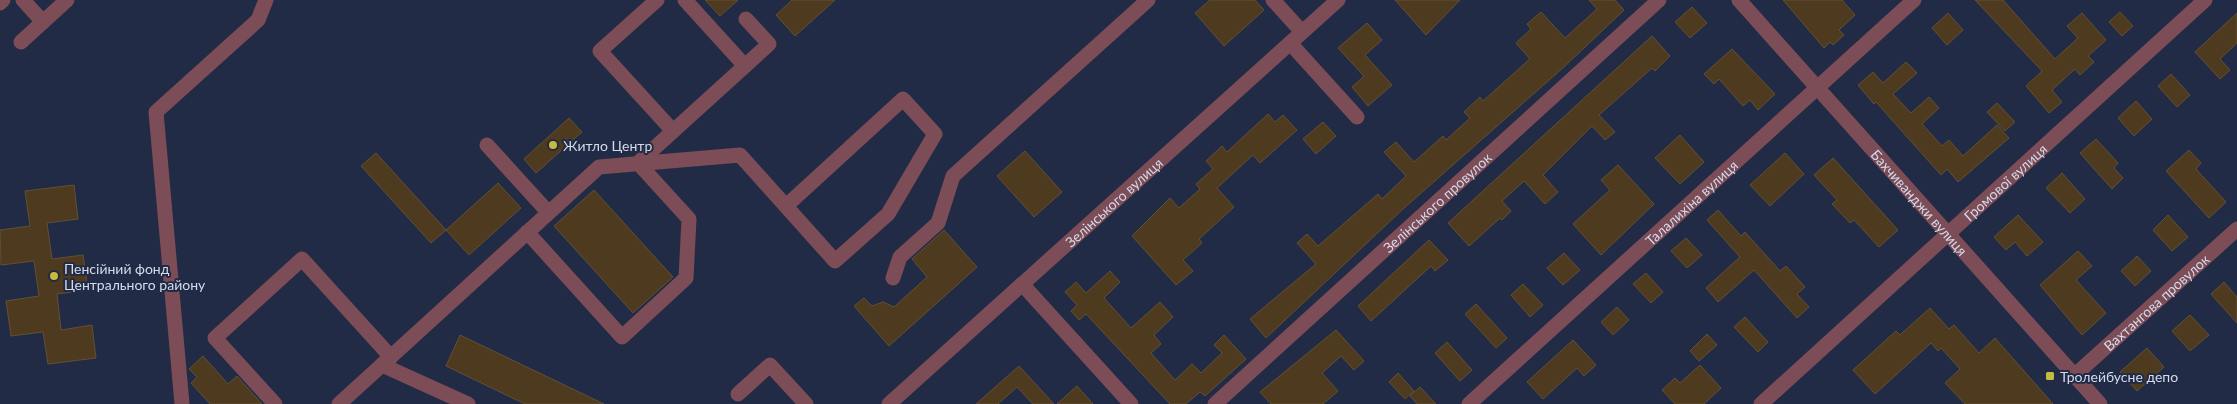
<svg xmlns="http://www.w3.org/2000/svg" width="2237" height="404" font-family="Lato,sans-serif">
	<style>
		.building { fill: #4e3b1f; stroke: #635034 }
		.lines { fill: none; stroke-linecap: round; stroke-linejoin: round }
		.minor { stroke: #7c4c57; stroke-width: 15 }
		.poi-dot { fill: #c5bc3d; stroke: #212b45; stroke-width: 2 }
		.labels { text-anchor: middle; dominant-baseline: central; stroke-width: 4; stroke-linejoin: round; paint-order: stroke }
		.poi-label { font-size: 14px; fill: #d3dbec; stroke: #212b45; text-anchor: start }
		.street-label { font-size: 14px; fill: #d3dbec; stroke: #212b45 }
	</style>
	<rect width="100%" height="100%" fill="#212b45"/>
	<path class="building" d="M705,0H738L720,16Z
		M792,0H835L795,36L776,15Z
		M1210,0H1255L1264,10L1224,46L1195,13Z
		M1395,0H1460L1426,35Z
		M1589,0H1615L1624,10L1565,66L1403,209L1266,338L1250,319L1316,264L1297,243L1307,234L1318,246L1378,194L1382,199L1406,176L1384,152L1396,142L1414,162L1443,136L1446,140L1470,118L1464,112L1480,97L1483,101L1530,59L1516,43L1531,29L1527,24L1541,12L1565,38L1597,9Z
		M1783,0H1842L1855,15L1839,30L1844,35L1833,45L1830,42L1824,48Z
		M1975,0H2003L2055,59L2078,38L2067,26L2082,13L2106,40L2088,56L2094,62L2080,75L2075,69L2052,90L2062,102L2049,113L2026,86L2042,71Z
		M1692,7L1707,23L1690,38L1675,22Z
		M2120,12L2133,26L2122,36L2109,22Z
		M1948,13L1963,30L1947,45L1932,28Z
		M2237,13V43L2220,59L2230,70L2220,79L2195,52Z
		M1367,23L1382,40L1365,55L1392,85L1368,106L1352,87L1364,76L1338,48Z
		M1652,36L1670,56L1655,71L1652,68L1599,115L1615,132L1605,140L1592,126L1543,175L1558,192L1545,204L1524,181L1502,201L1511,211L1502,220L1500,218L1469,246L1448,223Z
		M1732,49L1775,94L1758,110L1750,100L1743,106L1719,79L1714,84L1704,74Z
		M1906,62L1917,73L1893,94L1911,113L1929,97L1939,108L1922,124L1942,146L1949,140L1963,156L1997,125L2009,138L1958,182L1947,169L1941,175L1876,102L1874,104L1858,85L1873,72L1883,83Z
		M2171,74L2190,95L2177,107L2158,86Z
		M2136,101L2152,119L2134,136L2118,118Z
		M1997,103L2015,122L2005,131L1987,112Z
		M1268,114L1275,122L1283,115L1297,130L1260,163L1253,155L1217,188L1234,207L1199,239L1202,243L1183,260L1193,271L1176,285L1132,236L1170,198L1179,208L1200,189L1196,184L1213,169L1206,161L1222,146L1227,152Z
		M569,118L582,132L536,173L524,159Z
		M1323,122L1336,136L1316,154L1303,139Z
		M1680,135L1704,162L1680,184L1655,158Z
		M2096,139L2118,163L2114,168L2123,178L2112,189L2080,153Z
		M2189,150L2201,163L2196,169L2226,202L2209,218L2166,171Z
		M1025,151L1062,192L1034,217L997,176Z
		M376,153L446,230L498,183L521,208L469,255L446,230L431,243L361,166Z
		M1785,153L1804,174L1770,206L1750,185Z
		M1833,158L1898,230L1879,247L1854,220L1850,223L1832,204L1837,200L1814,175Z
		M1618,165L1654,204L1601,255L1573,224L1610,190L1601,180Z
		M2062,173L2085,199L2070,213L2046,188Z
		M74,185L78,219L47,223L52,259L83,255L88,290L57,294L61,330L92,325L96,358L48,364L43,332L11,336L6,301L39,296L34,261L1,265L0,230L30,226L25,191Z
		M594,190L673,277L633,313L554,226Z
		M1718,210L1741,236L1745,232L1780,271L1786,266L1805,287L1797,294L1809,307L1797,318L1754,270L1718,302L1706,288L1740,257L1707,220Z
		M2018,215L2043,242L2027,256L2015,242L2006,250L1994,237Z
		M2168,215L2188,237L2172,251L2153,230Z
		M944,230L977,267L889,346L854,306L864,298L872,306L883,302L894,307L927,277L912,259Z
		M1686,238L1702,255L1687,268L1671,251Z
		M1429,240L1448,260L1435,271L1431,266L1371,321L1358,306Z
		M2078,251L2092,266L2076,280L2106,313L2082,335L2040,285Z
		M1564,253L1580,270L1563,285L1547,268Z
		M2137,256L2151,271L2135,286L2121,271Z
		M1110,271L1120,282L1104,298L1131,328L1160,302L1173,317L1154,335L1161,344L1151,353L1175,380L1192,364L1201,373L1222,353L1214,345L1224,335L1246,359L1205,396L1200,392L1186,404H1170L1086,314L1079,320L1071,311L1077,305L1065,292L1076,282L1086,293Z
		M1646,273L1663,292L1651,303L1633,284Z
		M2224,282L2237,297V323L2211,294Z
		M1523,284L1543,305L1530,317L1511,295Z
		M1476,304L1507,338L1496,348L1465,314Z
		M1617,307L1629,320L1613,335L1601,322Z
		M1930,308L1949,329L1954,325L1979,353L1995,338L2053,404H1965L1945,383L1960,369L1941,348L1938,351L1931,343L1875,394L1853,370L1896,331L1900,335Z
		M2190,315L2209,335L2190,351L2172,331Z
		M1745,317L1768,342L1758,352L1734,327Z
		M1336,330L1364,361L1354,370L1341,356L1322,373L1338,391L1323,404H1271L1260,392Z
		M1707,334L1717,345L1699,361L1690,351Z
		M460,335L604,404H525L446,366Z
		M1573,340L1596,365L1584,376L1577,368L1543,399L1527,382Z
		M1447,342L1472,370L1460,381L1435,353Z
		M2147,348L2164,367L2137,391L2120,372Z
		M203,356L228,384L237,376L262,404H210L191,383L197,377L189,369Z
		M1700,365L1721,388L1704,404H1675L1662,390L1675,378L1680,383Z
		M1019,366L1054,404H1033L1017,387L998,404H976Z
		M1398,373L1414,391L1405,399L1389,382Z
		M1077,386L1093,404H1057Z
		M1420,387L1436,404H1417L1410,396Z"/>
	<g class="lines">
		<g class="minor">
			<path d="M23,0L43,22"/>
			<path d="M657,0L600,51L673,131"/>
			<path d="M685,0L745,66"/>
			<path d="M1273,0L1302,32"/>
			<path id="s1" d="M1739,0L2100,404"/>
			<path d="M0,3L3,0"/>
			<path d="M21,42L67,0"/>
			<path d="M1290,43L1357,117"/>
			<path d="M487,145L548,212"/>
			<path d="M527,232L622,337L686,278L689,219L638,163L769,44L746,19"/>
			<path d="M893,278L900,257L938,223L953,176L1148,0"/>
			<path d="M1022,284L1131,404"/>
			<path d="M382,365L468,404"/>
			<path id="s2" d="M2075,375L2237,229"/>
			<path d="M738,394L770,365L806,404"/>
			<path d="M182,404L156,112L258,20L266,0"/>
			<path d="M275,404L215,338L302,259L391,357"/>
			<path d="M339,404L599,167L740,155L835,261L888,214L935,134L903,99L786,206"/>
			<path id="s3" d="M889,404L1338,0"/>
			<path id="s4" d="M1215,404L1659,0"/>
			<path id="s5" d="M1469,404L1914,0"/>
			<path id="s6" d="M1761,404L2205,0"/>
		</g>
	</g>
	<g class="poi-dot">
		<circle cx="553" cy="145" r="5"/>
		<circle cx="54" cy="276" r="5"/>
		<rect x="2045" y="371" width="10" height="10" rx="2.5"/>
	</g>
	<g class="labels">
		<g class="poi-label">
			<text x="563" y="145">Житло Центр</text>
			<text x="64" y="268">Пенсійний фонд<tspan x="64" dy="16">Центрального району</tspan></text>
			<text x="2060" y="376">Тролейбусне депо</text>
		</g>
		<g class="street-label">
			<text stroke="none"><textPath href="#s6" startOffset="330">Громової вулиця</textPath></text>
			<text stroke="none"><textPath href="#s3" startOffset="302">Зелінського вулиця</textPath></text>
			<text stroke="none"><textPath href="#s4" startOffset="300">Зелінського провулок</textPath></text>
			<text stroke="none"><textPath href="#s5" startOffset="300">Талалихіна вулиця</textPath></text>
			<text stroke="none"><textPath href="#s1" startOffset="271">Бахчиванджи вулиця</textPath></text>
			<text stroke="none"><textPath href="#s2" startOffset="109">Вахтангова провулок</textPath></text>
		</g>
	</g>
</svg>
